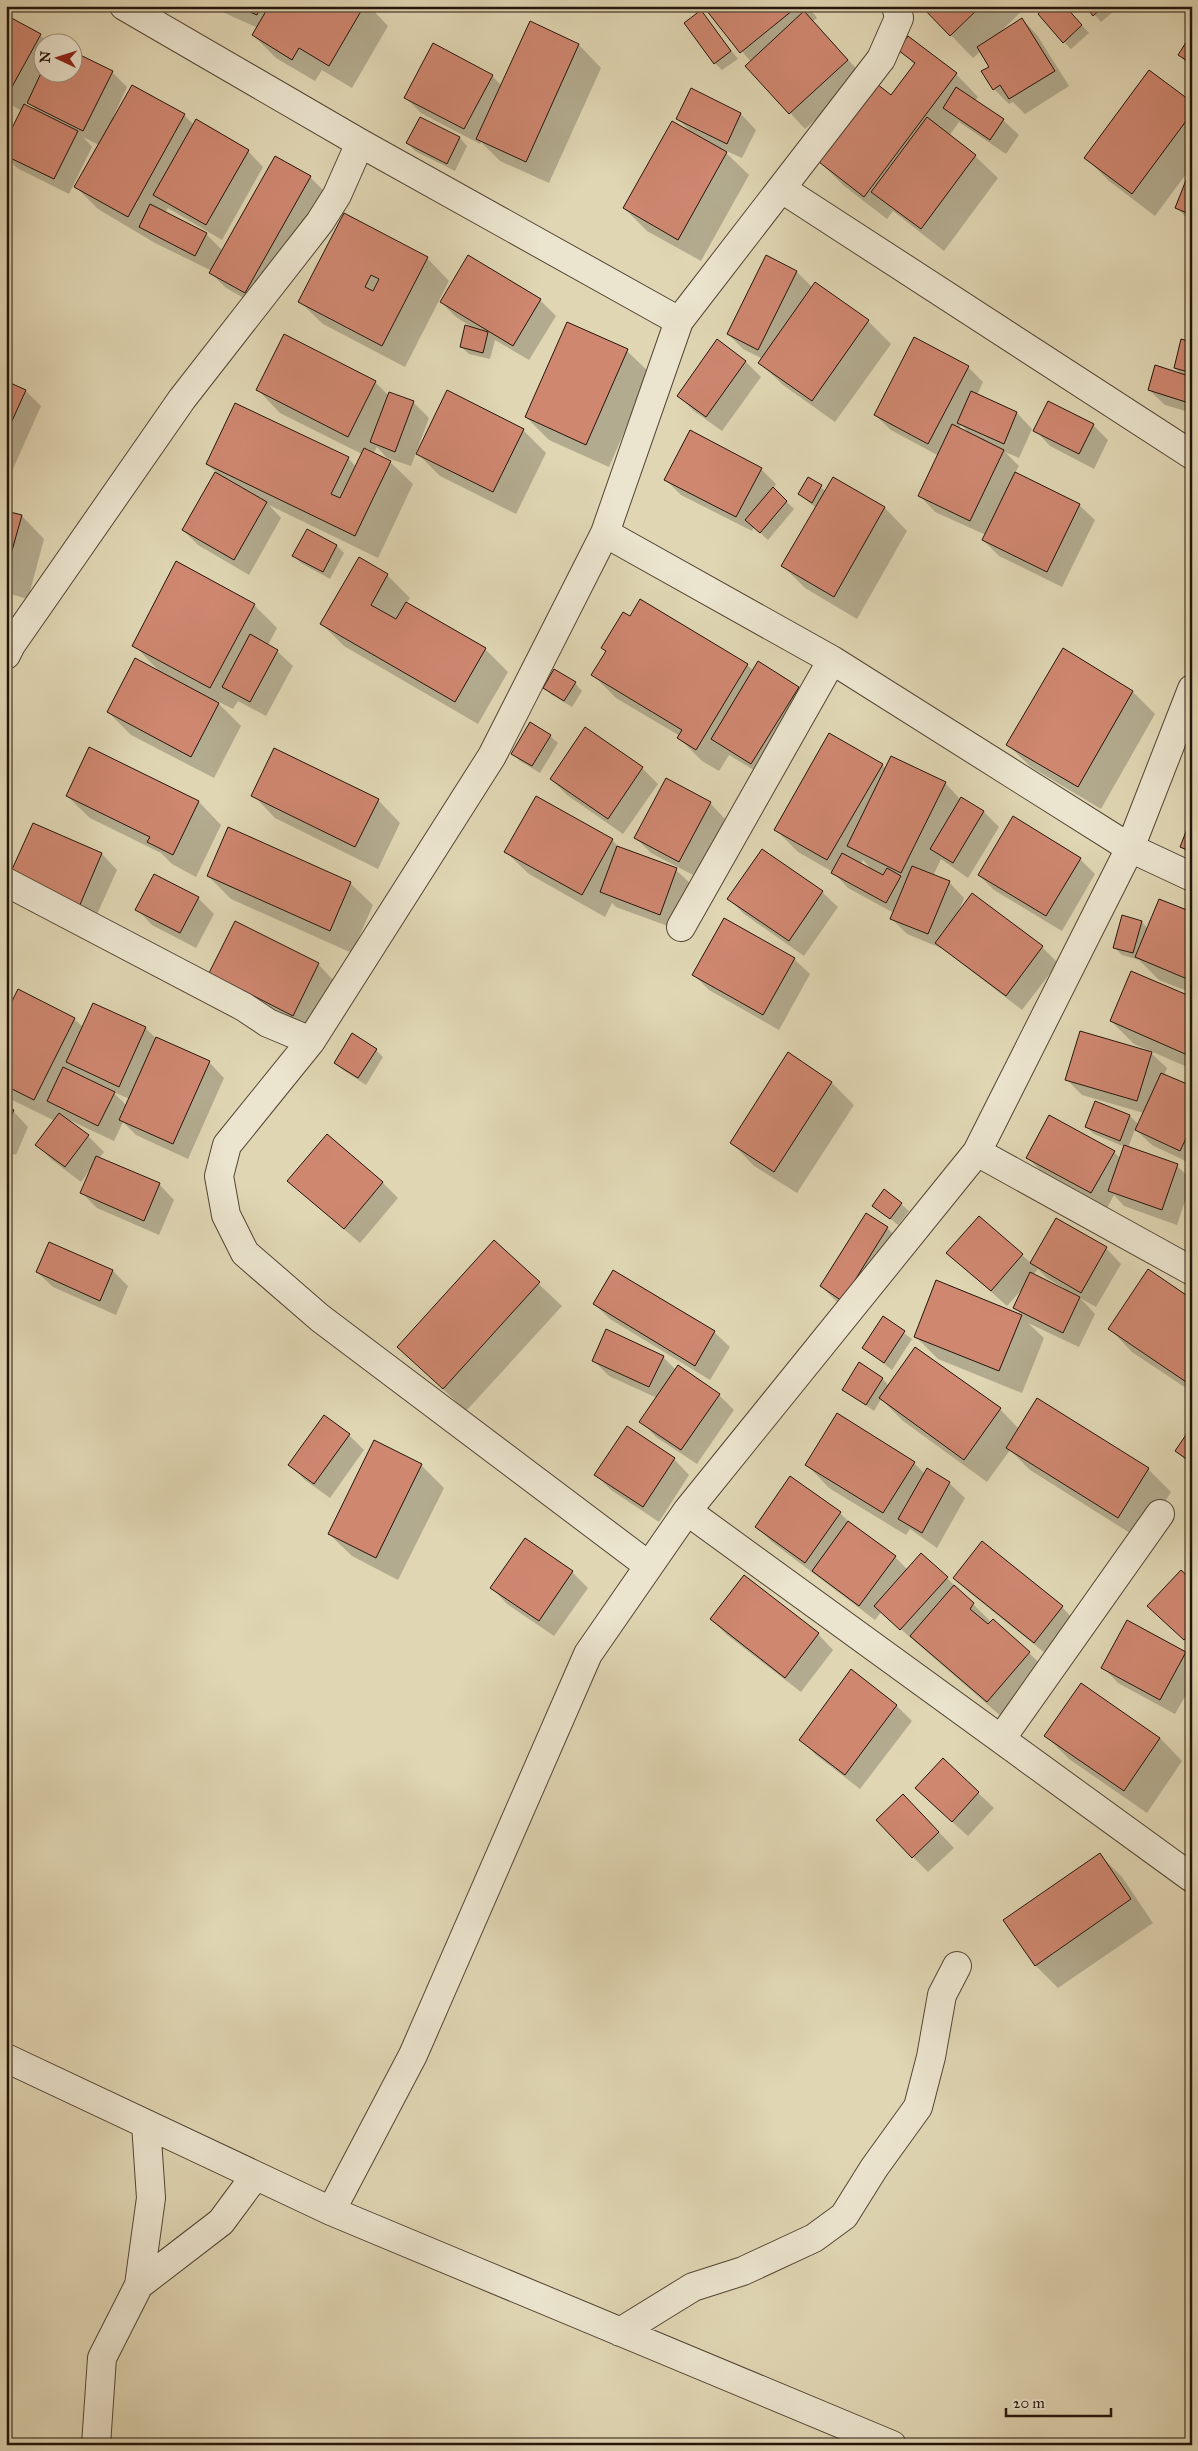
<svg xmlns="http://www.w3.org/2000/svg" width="1198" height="2451" font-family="'IM FELL Great Primer',serif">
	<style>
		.shadow { fill: #0003; fill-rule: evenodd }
		.building { fill: #cf8770; stroke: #24150b; fill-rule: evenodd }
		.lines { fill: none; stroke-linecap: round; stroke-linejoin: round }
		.minor-casing { stroke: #534535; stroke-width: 30 }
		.minor { stroke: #ebe4ce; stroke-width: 28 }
	</style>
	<rect width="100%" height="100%" fill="#e0d6b3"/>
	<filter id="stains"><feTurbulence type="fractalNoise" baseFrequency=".004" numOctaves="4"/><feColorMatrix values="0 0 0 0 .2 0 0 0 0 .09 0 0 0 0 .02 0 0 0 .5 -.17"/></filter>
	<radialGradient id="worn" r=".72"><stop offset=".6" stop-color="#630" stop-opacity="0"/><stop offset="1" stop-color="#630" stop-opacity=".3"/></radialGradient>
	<path class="shadow" d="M215,6H369L388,26L352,88L322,70L315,81L276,58L253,35L258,28L220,11Z
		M705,6H808L817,18L813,21L863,76L805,129L747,66L751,62Z
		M923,6H1027L1001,31L1022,19L1037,35L1069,86L1025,114L1013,102L1009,104L994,89L990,67L981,51L973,58Z
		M1064,6L1089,33L1071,49L1064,42Z
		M1087,6H1120L1101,22Z
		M701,12L738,59L722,70L715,63Z
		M6,17L40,35L47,42H42V72H112L127,87L113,117L115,118L133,86L185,116L194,125L248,151L263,167L222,240L168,208L165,213L206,234L223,251L310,177L325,192L260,307L226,288L211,273L212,271L155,243L98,209L76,187L99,145L83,137L92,147L69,194L17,168L6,157V143L22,111L6,102ZM27,101L37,111L25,106Z
		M530,23L579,45L601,68L549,183L500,161L481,142L480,144L421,113L406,98L492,76L502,86Z
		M1192,35V67L1179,55Z
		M900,50L956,74L978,97L975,101L1003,120L1019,135L1006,154L959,122L949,136L975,156L998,178L944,251L893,211L887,219L843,185L820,162L892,97L915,65Z
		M691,90L741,114L756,130L742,158L722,149L749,175L701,261L647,231L624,208L691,132L677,118Z
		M1192,104V166L1155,216L1109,181L1086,158Z
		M420,119L460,138L467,146L455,171L415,151L408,143Z
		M1192,168V223L1177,208Z
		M345,215L427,258L449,281L405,367L323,324L300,302Z
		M468,257L540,300L556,316L529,360L495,340L490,359L469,354L461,347L475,329L456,317L441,302Z
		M767,257L797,272L813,288L868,321L891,344L835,422L783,385L760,363L763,359L743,349L728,334Z
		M568,324L627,351L650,373L609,467L549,440L526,417Z
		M1192,343V413L1165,405L1149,390L1182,375L1175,368Z
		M746,362L761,377L722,431L694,411L679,396Z
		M968,367L983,382L977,395L1017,413L1032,429L1019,458L1005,452L1019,466L1015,473L1079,505L1095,520L1062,587L999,556L983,540L986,535L935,512L920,496L939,456L891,430L875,415ZM961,425L970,434L959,429Z
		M6,382L26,391L41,406L9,478L6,477Z
		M375,382L389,396L413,402L429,418L411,466L387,458L377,447L373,454L390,462L413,484L378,558L269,505L281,518L249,575L198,545L183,530L216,472L207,464L348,458L356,467L362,454L280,413L258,390Z
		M1093,425L1108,440L1094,469L1050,446L1035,430Z
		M523,430L546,453L516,514L440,476L418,454Z
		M761,469L776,484L773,489L794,509L768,540L754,527L752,531L681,495L666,480Z
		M833,478L885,508L907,531L857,619L805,588L783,566L816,508L799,494L808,479L826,491Z
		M6,512L22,516L44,539L28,599L6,593Z
		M308,530L337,546L344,553L330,579L301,563L294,556Z
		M387,575L410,598L406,604L485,649L508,672L478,724L344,646L322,624Z
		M254,605L277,628L268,645L277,651L293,666L266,716L238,701L233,709L215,700L241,726L214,778L131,735L108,712L160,672L134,645Z
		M747,665L754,671L798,688L813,703L767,778L729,755L719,771L702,761L679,738L680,736L616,698L593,675Z
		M575,683L582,691L572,707L552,695L545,688Z
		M1133,692L1155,714L1101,809L1031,767L1008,745Z
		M585,729L642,768L658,784L623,834L567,795L551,779Z
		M550,736L558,743L540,773L520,761L513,754Z
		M89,749L199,802L221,825L196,877L172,864L161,853L90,818L67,796Z
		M1192,757V768L1188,765Z
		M882,765L886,769L945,783L961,800L984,812L999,827L968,878L941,859L933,876L949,882L964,898L958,913L972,895L1042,947L1058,963L1022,1010L943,949L907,934L892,919L894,913L848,888L833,872L798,852L776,830ZM863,860L873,871L861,864Z
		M253,795L378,800L400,823L378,869L275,818Z
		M710,803L725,819L695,876L651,853L636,838Z
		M1192,820V857L1181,846Z
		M33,824L102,854L117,870L94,921L26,891Z
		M612,840L621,849L676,870L692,885L676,929L616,907L612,903L605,917L529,874L506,852Z
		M1080,859L1095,874L1062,931L994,890L979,875Z
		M208,876L350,883L373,905L352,953L231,899Z
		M822,892L838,907L804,956L744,914L729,899Z
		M198,898L214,914L196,948L152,925L137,909Z
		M1192,913V993L1159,980L1139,960L1122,955L1114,947L1123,917L1142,922L1148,929Z
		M794,959L810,974L779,1030L709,990L694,975Z
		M318,964L333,980L308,1030L226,989L210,973Z
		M1192,999V1069L1134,1044L1111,1021Z
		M94,1004L145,1028L156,1038L209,1062L224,1078L188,1159L136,1135L123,1122L114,1141L63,1117L88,1136L104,1152L99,1158L159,1184L174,1200L159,1235L97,1208L82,1193L91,1168L81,1182L52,1160L37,1145L55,1121L6,1097V1016L74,1019L83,1027ZM113,1092L130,1099L127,1106Z
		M376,1050L383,1057L366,1085L343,1070L335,1063Z
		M1149,1051L1167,1068L1164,1075L1192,1088V1164L1152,1145L1135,1129L1128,1148L1177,1166L1192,1180L1177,1225L1124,1206L1114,1195L1107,1208L1043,1173L1028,1158L1114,1152L1121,1159L1125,1147L1094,1134L1086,1127L1095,1103L1130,1116L1139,1125L1144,1113L1082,1095L1067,1080Z
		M788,1054L832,1083L854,1105L797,1193L754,1166L732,1143Z
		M6,1108L13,1111L28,1127L16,1155L6,1151Z
		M289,1181L382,1182L398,1198L360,1243Z
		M901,1204L909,1211L898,1225L874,1206Z
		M887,1228L903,1243L858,1315L837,1302L821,1286Z
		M494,1242L562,1306L466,1411L399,1347Z
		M50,1244L113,1271L128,1286L116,1315L53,1287L37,1272Z
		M1106,1248L1121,1264L1096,1307L1080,1298L1095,1314L1079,1347L1028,1323L1044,1338L1022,1393L938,1359L915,1336L937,1282L1023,1316L1014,1307L1024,1287L1007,1306L948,1253L1022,1255L1031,1263ZM1038,1269L1047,1278L1065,1289L1064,1290L1033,1275Z
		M1192,1300V1392L1132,1352L1110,1329Z
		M594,1304L714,1332L730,1347L710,1380L610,1319Z
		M883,1318L912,1339L892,1370L864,1348Z
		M916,1348L1000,1409L1019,1429L1148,1469L1171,1492L1141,1540L1030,1470L1010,1450L987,1482L903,1421L881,1399L874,1411L843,1390L882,1378L889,1386Z
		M663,1357L676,1370L719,1395L734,1410L697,1464L656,1437L641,1421L657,1398L609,1376L593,1360Z
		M1192,1429V1466L1176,1451Z
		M349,1435L364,1450L330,1498L305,1480L290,1465Z
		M674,1459L689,1475L659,1522L611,1490L596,1475Z
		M914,1463L925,1474L949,1483L965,1498L937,1548L910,1529L906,1535L829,1488L807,1465Z
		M421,1465L444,1488L398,1580L352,1556L329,1534Z
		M840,1513L855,1528L895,1557L908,1570L947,1578L991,1622L1029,1653L1052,1675L1010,1724L881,1612L875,1620L772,1542L757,1527Z
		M525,1540L572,1572L588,1588L554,1636L507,1604L492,1588Z
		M982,1543L1062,1607L1077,1623L1050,1657L970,1593L955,1578Z
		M744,1576L818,1634L833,1650L801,1692L727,1635L711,1619Z
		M1192,1582V1647L1164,1621Z
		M1185,1653L1192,1660V1684L1175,1714L1118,1683L1103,1667Z
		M897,1706L912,1721L860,1789L816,1755L800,1739Z
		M1046,1736L1160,1738L1182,1761L1147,1813L1069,1759Z
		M943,1760L994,1808L968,1836L932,1804Z
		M919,1811L954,1848L928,1872L913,1857Z
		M1100,1855L1122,1877L1153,1923L1058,1988L1036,1966L1005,1920Z"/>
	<path class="building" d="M236,6H261L257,15Z
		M269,6H364L329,66L299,48L292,60L252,35Z
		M703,6H798L740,53Z
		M921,6H981L950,36Z
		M1046,6H1065L1082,25L1063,43L1038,14Z
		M1085,6H1104L1093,16Z
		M701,10L731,51L714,64L684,23Z
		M804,11L848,60L789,114L745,66Z
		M6,15L41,34L7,96H6Z
		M1022,18L1055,71L1009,99L1000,85L993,90L981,71L989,67L977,47Z
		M530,21L579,44L526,162L476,139Z
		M1192,33V64L1178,55Z
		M908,36L957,73L864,197L819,162L877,84L891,95L915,63L898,50Z
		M433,43L493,75L464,129L404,98Z
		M72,51L113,71L83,131L27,103L42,71V72H72Z
		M1149,70L1192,102V113L1132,194L1084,158Z
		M132,85L185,114L128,217L74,187Z
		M956,87L1004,119L990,140L943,108Z
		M691,88L741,113L727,144L676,119Z
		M24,104L78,131L54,179L6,156V140Z
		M420,117L460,137L447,164L406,143Z
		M927,117L976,155L921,229L871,192Z
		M196,119L249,150L206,225L153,195Z
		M672,121L727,152L678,240L623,208Z
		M275,156L311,176L245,293L209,273Z
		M1192,165V215L1175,208Z
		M150,204L207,233L195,256L139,227Z
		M344,213L428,257L382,346L298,302ZM371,275L379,279L373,291L365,287Z
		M468,255L541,299L513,346L440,302Z
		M766,255L797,271L758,350L727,334Z
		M815,282L869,320L812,401L758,363Z
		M567,322L628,349L586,445L525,417Z
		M465,325L488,332L483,353L460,347Z
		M284,334L376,381L348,437L256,390Z
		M914,337L969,366L928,444L874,415Z
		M717,339L746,361L706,417L677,396Z
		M1181,339L1192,342V373L1174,368Z
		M1155,365L1192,377V404L1148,390Z
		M6,381L26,390L6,434Z
		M447,390L524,429L493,492L416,454Z
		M971,391L1017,412L1004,444L957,423Z
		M389,392L414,401L395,452L370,442Z
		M1048,401L1094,424L1079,454L1033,431Z
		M235,403L349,457L331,494L340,498L364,448L391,461L355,536L206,464Z
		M952,424L1004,450L970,521L918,496Z
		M690,430L762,468L736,517L664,480Z
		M215,472L267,502L234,560L182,530Z
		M1015,472L1080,504L1047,572L982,540Z
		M808,477L822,485L812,503L798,494Z
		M833,477L885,507L834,597L781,566Z
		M773,487L787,501L760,533L745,520Z
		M6,511L22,515L6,572Z
		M307,529L337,545L323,572L292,556Z
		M359,557L388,574L371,605L396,619L406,602L486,648L455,702L320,624Z
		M176,561L255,604L210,688L132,646Z
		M640,599L748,664L696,750L677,738L682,730L591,675L606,651L601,648L623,612L630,616Z
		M250,634L278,650L250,702L222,687Z
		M1063,648L1133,691L1078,787L1006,745Z
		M135,658L219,703L191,757L107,712Z
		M758,661L799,687L751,764L711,739Z
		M554,669L576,682L564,701L543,688Z
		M530,722L551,735L532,766L511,754Z
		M585,727L643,767L608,819L550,779Z
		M829,733L883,764L827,860L774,830Z
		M89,747L199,801L173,855L147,842L150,837L66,796Z
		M274,748L379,799L355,847L251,796Z
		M891,756L946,782L901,873L847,846Z
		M666,778L711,802L679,862L634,838Z
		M536,796L613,839L582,895L504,852Z
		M961,797L984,811L953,863L930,849Z
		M1013,816L1081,858L1046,916L978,875Z
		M1192,816V852L1180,847Z
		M33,823L102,853L79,907L9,876Z
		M228,827L351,882L330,931L207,876Z
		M617,846L677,868L660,915L600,892Z
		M762,849L823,891L789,941L727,899Z
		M842,853L883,875L887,868L901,876L886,903L831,873Z
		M912,866L950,881L928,934L890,919Z
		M154,874L199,897L180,933L135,910Z
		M972,893L1043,946L1006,996L935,943Z
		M1159,899L1192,912V981L1135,957Z
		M1122,915L1142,921L1133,953L1113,948Z
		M724,918L795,958L763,1015L692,975Z
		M235,921L319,963L293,1016L209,973Z
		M1131,971L1192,997V1057L1110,1021Z
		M18,989L75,1018L34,1100L6,1086V1013Z
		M93,1003L146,1027L119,1087L66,1062Z
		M1080,1031L1152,1052L1137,1101L1065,1080Z
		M352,1033L377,1049L358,1078L334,1063Z
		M156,1037L210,1061L173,1144L119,1120Z
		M788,1052L832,1082L774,1172L730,1143Z
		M63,1067L115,1092L98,1126L47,1101Z
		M1161,1073L1192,1086V1126L1180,1151L1135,1130Z
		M1095,1101L1130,1115L1120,1141L1085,1127Z
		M6,1107L14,1110L6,1127Z
		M59,1113L89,1135L65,1167L35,1145Z
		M1049,1115L1115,1151L1091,1193L1026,1158Z
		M327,1134L383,1182L344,1229L287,1181Z
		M1124,1145L1178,1164L1162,1210L1108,1191Z
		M96,1156L160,1183L144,1221L80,1193Z
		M884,1189L902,1203L890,1219L872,1206Z
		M866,1213L888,1227L842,1301L820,1286Z
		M979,1216L1023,1254L991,1291L946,1253Z
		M1056,1218L1107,1247L1081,1293L1030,1263Z
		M494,1240L540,1282L443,1389L397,1347Z
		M49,1242L113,1270L100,1301L36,1272Z
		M1148,1269L1192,1299V1386L1108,1329Z
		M613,1270L715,1331L695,1366L593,1304Z
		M1030,1272L1080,1297L1063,1333L1013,1308Z
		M936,1280L1022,1315L999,1371L914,1337Z
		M883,1316L905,1331L884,1363L862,1348Z
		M606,1329L664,1356L649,1387L592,1361Z
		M915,1347L1001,1408L964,1460L879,1398Z
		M859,1362L883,1378L866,1405L842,1390Z
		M678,1365L720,1394L681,1450L639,1422Z
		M1037,1398L1149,1468L1118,1518L1006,1448Z
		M837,1413L915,1462L883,1513L805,1465Z
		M324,1415L350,1434L314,1484L288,1465Z
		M627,1426L675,1458L643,1507L594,1475Z
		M1192,1426V1463L1175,1451Z
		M374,1440L422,1464L376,1558L328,1534Z
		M927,1468L950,1482L922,1533L898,1519Z
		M790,1476L841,1512L805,1563L755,1527Z
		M848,1521L896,1556L859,1606L812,1571Z
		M525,1538L573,1571L539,1621L490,1588Z
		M982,1541L1063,1606L1034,1643L953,1578Z
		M921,1553L948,1577L900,1630L874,1606Z
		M1181,1570L1192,1580V1632L1184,1640L1147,1606Z
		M744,1575L819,1633L785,1678L710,1619Z
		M954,1585L974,1603L970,1609L988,1624L993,1619L1030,1652L987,1702L910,1636Z
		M1127,1620L1186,1652L1160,1700L1101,1668Z
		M851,1669L897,1705L845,1775L799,1740Z
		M1081,1683L1160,1738L1124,1791L1044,1736Z
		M943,1758L979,1792L952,1822L915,1788Z
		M903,1794L939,1832L912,1858L876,1820Z
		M1100,1853L1131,1899L1035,1966L1003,1920Z"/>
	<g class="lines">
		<defs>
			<path id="minor" d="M124,6L360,143L679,321
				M782,189L1192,455
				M605,533L832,660L1130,848L1192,877
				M6,655L11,645L182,399L320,222L337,195L360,143
				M6,882L244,1007L268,1023L311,1041
				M681,927L832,660
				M977,1152L1192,1271
				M687,1511L1192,1878
				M649,1566L320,1318L245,1253L226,1215L219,1176L227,1145L311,1041L492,756L605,533L679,321L881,59L899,18L896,6
				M1001,1739L1160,1514
				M6,2058L331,2211L892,2445
				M331,2211L413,2055L588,1654L687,1511L977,1152L1130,848L1192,689
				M139,2285L221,2222L255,2176
				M620,2332L693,2287L743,2271L814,2238L844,2216L874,2168L918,2107L931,2057L942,1995L957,1966
				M96,2445L102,2358L139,2285L151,2198L146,2124"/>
		</defs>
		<use href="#minor" class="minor-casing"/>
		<use href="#minor" class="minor"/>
	</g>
	<rect width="1198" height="2451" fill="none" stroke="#e0d6b3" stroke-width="25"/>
	<rect x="8" y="8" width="1183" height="2436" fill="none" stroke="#24150b" stroke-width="2.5"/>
	<rect x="12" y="12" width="1173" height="2426" fill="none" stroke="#24150b"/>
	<g transform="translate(58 58) rotate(274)"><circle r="24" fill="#ebe4ce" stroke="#9b9180"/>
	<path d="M0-4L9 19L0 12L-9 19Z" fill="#8f2418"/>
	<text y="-8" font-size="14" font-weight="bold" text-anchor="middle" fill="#24150b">N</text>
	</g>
	<path d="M1006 2408v8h105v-8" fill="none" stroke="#24150b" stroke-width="2.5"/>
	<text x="1013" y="2408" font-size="15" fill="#24150b" stroke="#ebe4ce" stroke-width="4" paint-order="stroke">20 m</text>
	<rect width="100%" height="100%" filter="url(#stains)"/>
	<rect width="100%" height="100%" fill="url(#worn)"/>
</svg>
